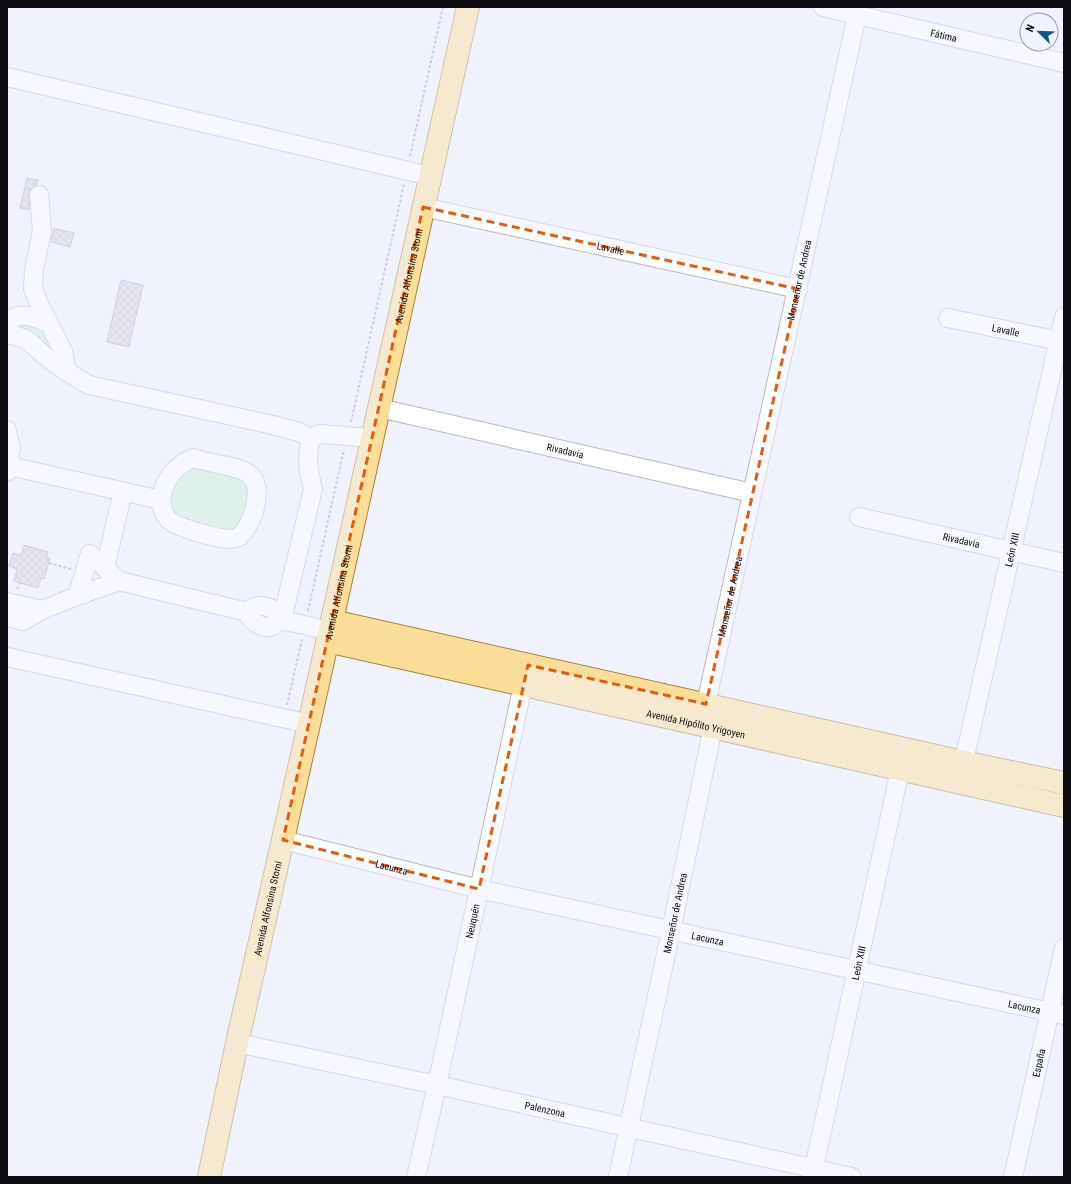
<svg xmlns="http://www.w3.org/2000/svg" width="1071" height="1184" font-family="'Roboto Condensed',sans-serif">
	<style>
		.green { fill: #caefd3 }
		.building { fill: url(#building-cross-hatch); stroke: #aca6b0 }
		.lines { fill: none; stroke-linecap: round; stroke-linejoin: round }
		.minor-casing { stroke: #b6b9c5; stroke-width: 20 }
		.major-casing { stroke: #a5853b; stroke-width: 24 }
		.path { stroke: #a0a2ab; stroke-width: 2; stroke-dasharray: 3 2; stroke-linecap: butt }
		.minor { stroke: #fff; stroke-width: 18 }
		.major { stroke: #fadd97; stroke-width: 22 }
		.marked { fill: none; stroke: #e8590c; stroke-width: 3; stroke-dasharray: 8 5; stroke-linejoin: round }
		.labels { text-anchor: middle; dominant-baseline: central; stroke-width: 4; stroke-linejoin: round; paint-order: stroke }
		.street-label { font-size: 10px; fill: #0c0c10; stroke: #f0f3ff }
	</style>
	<defs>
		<pattern id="building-cross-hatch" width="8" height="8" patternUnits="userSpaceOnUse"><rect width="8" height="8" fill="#dcd5e0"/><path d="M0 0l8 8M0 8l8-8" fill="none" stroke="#bcb6bf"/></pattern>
	</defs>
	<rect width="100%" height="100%" fill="#f0f3ff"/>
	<path class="green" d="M15,322L41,324L53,351L51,352L14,328Z
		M195,462L252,483L250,508L234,533L170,517L168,485Z"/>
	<path class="building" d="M27,178L38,180L36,185L33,187L29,191L30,210L20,208Z
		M54,228L74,233L70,247L51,242Z
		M121,280L143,285L129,347L107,342Z
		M24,545L48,552L46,557L50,558L44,579L41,578L38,588L14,581L17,569L9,566L13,553L21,556Z"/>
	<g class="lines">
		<defs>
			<g id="minor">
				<path id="s1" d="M823,7L1064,63"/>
				<path d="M7,77L430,176"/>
				<path d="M39,195L42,231L34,270L33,289L39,304L63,351L67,372"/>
				<path id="s2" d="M423,207L798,289"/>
				<path id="s3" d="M948,318L1064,342"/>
				<path d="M7,327C14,308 35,318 49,323"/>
				<path d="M7,335C31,336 32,347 49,359C62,369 75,377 89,385L273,425L299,432L311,438"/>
				<path id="s4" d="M379,408L752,493"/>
				<path d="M7,430L11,449L7,472"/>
				<path d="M193,458C203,461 213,463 223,465C247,470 260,474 256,502C254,516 249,527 239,537C236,538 233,539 230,539C218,539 178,528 169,520C165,516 163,511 162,506C159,484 174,466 193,458Z"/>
				<path d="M9,466L161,500"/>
				<path id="s5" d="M859,517L1064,563"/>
				<path d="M105,568L123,491"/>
				<path d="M119,581L77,596L90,554L119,581L247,612"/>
				<path d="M7,602L42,610"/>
				<path d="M7,617L23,621L42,610L77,596"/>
				<path d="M282,620L313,489C308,470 306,457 311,438L320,434L372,438"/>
				<path d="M282,620C275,606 259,601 247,612C251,621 260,628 270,627C274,626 278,622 282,620L330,631"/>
				<path d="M7,657L309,724"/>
				<path id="s6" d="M961,774L1064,317"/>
				<path id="s7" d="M283,840L479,889L1064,1015"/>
				<path id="s8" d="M237,1043L437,1085L852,1177"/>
				<path id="s9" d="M416,1177L437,1085L526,671"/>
				<path id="s10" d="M618,1177L671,931L713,727L706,704L857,15"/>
				<path id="s11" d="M812,1177L903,756"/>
				<path id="s12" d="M1013,1177L1064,948"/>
			</g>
			<g id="major">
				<path d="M332,621L963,762L1064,783"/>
				<path id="s13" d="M327,641L1064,806"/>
				<path id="s14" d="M209,1177L237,1043L309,724L468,7"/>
			</g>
		</defs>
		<use href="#minor" class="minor-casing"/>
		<use href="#major" class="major-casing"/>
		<path class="path" d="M410,156L443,7
			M351,422L404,184
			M49,563L71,569
			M17,589L20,583
			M308,611L344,449
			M287,705L302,639"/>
		<use href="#minor" class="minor"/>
		<use href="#major" class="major"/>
	</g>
	<path d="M0 0H1071V1184H0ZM423,207L798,289L706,704L528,665L479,889L283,840Z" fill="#f0f3ff" fill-opacity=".55" fill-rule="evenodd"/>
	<path class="marked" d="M423,207L798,289L706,704L528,665L479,889L283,840Z"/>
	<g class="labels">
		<g class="street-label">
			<text stroke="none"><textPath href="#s1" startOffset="124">Fátima</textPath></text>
			<text stroke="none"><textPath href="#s2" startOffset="192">Lavalle</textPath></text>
			<text stroke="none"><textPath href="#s14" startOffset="923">Avenida Alfonsina Storni</textPath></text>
			<text stroke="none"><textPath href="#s10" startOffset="918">Monseñor de Andrea</textPath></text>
			<text stroke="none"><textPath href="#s3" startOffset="59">Lavalle</textPath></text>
			<text stroke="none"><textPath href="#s4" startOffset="191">Rivadavia</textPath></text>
			<text stroke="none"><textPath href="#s5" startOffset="105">Rivadavia</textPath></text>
			<text stroke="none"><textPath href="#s6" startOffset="230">León XIII</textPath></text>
			<text stroke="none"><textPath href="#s14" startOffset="599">Avenida Alfonsina Storni</textPath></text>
			<text stroke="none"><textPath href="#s10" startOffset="594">Monseñor de Andrea</textPath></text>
			<text stroke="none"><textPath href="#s13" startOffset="378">Avenida Hipólito Yrigoyen</textPath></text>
			<text stroke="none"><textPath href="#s7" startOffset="112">Lacunza</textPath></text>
			<text stroke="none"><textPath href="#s14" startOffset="275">Avenida Alfonsina Storni</textPath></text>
			<text stroke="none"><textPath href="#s10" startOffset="270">Monseñor de Andrea</textPath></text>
			<text stroke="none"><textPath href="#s9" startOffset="262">Neuquén</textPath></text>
			<text stroke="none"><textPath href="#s7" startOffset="436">Lacunza</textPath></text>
			<text stroke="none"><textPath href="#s11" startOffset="219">León XIII</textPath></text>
			<text stroke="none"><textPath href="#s7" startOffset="760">Lacunza</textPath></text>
			<text stroke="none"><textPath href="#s12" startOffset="117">España</textPath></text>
			<text stroke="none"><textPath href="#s8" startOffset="315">Palenzona</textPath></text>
		</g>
	</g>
	<rect width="1071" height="1184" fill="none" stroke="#0c0c10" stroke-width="16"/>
	<g transform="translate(1039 32) rotate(293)"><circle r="19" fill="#f0f3ff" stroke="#95979f"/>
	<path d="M0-3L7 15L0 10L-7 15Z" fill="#055a8c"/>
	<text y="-6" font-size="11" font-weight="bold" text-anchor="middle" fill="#0c0c10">N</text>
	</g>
</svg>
